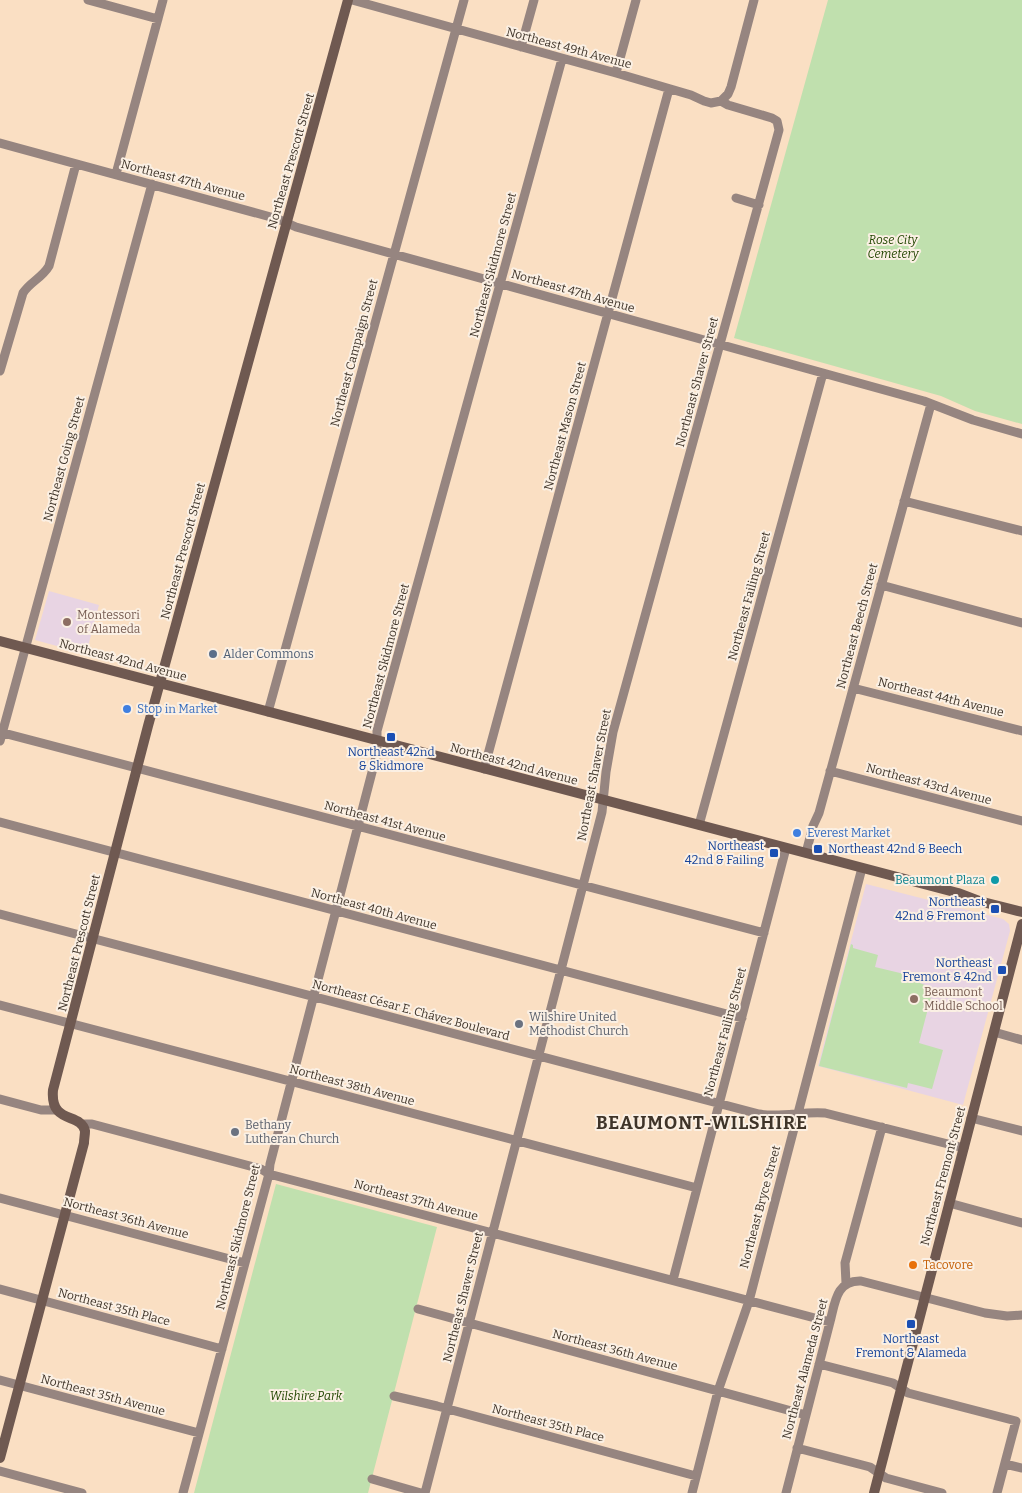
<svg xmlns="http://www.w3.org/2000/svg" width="1022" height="1493" font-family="Bitter,serif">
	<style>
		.education { fill: #e8d4e3 }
		.green { fill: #c0e0ae }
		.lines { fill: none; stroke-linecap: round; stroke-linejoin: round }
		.street { stroke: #968580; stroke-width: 9 }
		.secondary { stroke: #6f5951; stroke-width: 10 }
		.education-dot { fill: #8d6e63; stroke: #fbf0e4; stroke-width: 2 }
		.service-dot { fill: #5c6f8a; stroke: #fbf0e4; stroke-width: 2 }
		.shop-dot { fill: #3f7fe0; stroke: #fbf0e4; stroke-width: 2 }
		.transit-dot { fill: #1a4fb4; stroke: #fbf0e4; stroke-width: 2 }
		.culture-dot { fill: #0f9aa8; stroke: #fbf0e4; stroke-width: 2 }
		.worship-dot { fill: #6b7280; stroke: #fbf0e4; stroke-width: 2 }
		.food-dot { fill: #e8710a; stroke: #fbf0e4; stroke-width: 2 }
		.labels { text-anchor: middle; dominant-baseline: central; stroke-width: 4; stroke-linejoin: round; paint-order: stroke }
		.street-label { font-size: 12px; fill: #3f3429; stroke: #fbf0e4 }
		.park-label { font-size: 12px; font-style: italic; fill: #224600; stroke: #fbf0e4 }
		.education-label { font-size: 12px; fill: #785e54; stroke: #fbf0e4; text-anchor: start }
		.service-label { font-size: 12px; fill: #4e5e75; stroke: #fbf0e4; text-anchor: start }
		.shop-label { font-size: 12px; fill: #366cbe; stroke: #fbf0e4; text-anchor: start }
		.transit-label { font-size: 12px; fill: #164399; stroke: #fbf0e4; text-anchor: end }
		.culture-label { font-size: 12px; fill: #0d838f; stroke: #fbf0e4; text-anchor: end }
		.worship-label { font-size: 12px; fill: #5b616d; stroke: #fbf0e4; text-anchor: start }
		.food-label { font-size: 12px; fill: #c56008; stroke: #fbf0e4; text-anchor: start }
		.district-label { font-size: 18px; font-weight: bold; letter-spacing: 1px; fill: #3f3429; stroke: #fbf0e4 }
	</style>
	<rect width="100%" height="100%" fill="#fadfc3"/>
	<path class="education" d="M49,591L99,605L86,654L35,640Z
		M866,884L1003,919L1009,924L1010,931L963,1105L818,1066Z"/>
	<path class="green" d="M828,0H1022V424L975,411L941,396L734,338Z
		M851,944L853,945V948L878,955L875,967L921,978L920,983L925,985L928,990L927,996L931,997L919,1043L943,1050L932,1089L908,1083L907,1088L819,1066Z
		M276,1184L437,1227L368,1493H194Z"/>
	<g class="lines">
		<path class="street" d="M88,0L158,19
			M352,0L616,73L691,95L704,101L711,103L721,101L728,105L772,118L777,121L779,130L613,732L606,772L602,812L425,1493
			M521,47L534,0
			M616,73L636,0
			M721,101L728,94L731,87L754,0
			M0,143L278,219L296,227L924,401L973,420L1022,434
			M116,174L163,0
			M736,198L759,205
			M0,371L23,293C30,282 42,278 49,266L76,164
			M904,501L1022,531
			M881,585L1022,623
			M853,688L1022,731
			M268,712L464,0
			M0,732L764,933
			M0,741L152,184
			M484,769L669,89
			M830,771L1022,821
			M0,822L742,1018
			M699,825L823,373
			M806,853L813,826L819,813L931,404
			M0,914L759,1114C781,1118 803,1111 825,1113L964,1148
			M0,1005L697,1188
			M994,1032L1022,1040
			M0,1099L41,1110H57
			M971,1118L1022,1131
			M82,1124H92L261,1169L269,1174L830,1322
			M0,1198L245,1263
			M949,1203L1022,1223
			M673,1280L786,848
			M846,1283L845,1263L882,1127
			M0,1289L222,1349
			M418,1309L806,1415
			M819,1364L893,1383L908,1393L1016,1421L997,1493
			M0,1380L199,1433
			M394,1396L437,1406L696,1476
			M797,1448L870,1467L886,1478L942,1493
			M1005,1464L1022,1468
			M0,1471L82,1493
			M372,1479L421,1493
			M183,1493L269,1174L270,1164L377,753V731L562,59
			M692,1493L718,1391L749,1301L862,868
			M786,1493L830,1322C835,1303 836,1280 861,1281L985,1313L1007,1316L1022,1315"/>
		<path class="secondary" d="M0,641L958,893L979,901L1022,912
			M0,1458L84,1143C84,1139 85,1135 85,1131C81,1112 50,1125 53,1090L148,726L348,0
			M874,1493L1022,924"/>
	</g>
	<g class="education-dot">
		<circle cx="67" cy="622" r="5"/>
		<circle cx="914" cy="999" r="5"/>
	</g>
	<circle class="service-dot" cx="213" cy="654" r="5"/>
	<g class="shop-dot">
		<circle cx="127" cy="709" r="5"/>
		<circle cx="797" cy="833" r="5"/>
	</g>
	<g class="transit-dot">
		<rect x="386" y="732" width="10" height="10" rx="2.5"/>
		<rect x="813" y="844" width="10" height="10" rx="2.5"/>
		<rect x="769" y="848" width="10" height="10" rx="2.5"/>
		<rect x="990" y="904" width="10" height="10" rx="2.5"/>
		<rect x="997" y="965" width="10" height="10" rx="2.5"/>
		<rect x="906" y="1319" width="10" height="10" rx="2.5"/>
	</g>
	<circle class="culture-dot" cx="995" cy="880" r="5"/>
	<g class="worship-dot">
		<circle cx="519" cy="1024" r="5"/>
		<circle cx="235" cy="1132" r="5"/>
	</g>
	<circle class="food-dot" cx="913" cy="1265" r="5"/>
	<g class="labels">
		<g class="street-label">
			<text transform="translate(569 48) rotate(15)">Northeast 49th Avenue</text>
			<text transform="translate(291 161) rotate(-74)">Northeast Prescott Street</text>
			<text transform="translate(183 180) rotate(15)">Northeast 47th Avenue</text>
			<text transform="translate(493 265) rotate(-75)">Northeast Skidmore Street</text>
			<text transform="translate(573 291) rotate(16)">Northeast 47th Avenue</text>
			<text transform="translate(354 353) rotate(-75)">Northeast Campaign Street</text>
			<text transform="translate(697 382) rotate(-75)">Northeast Shaver Street</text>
			<text transform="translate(565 426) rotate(-75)">Northeast Mason Street</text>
			<text transform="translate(64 459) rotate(-75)">Northeast Going Street</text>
			<text transform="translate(183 551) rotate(-75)">Northeast Prescott Street</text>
			<text transform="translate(749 596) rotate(-75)">Northeast Failing Street</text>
			<text transform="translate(857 626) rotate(-75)">Northeast Beech Street</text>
			<text transform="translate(386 656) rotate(-75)">Northeast Skidmore Street</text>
			<text transform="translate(123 660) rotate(15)">Northeast 42nd Avenue</text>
			<text transform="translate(941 697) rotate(14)">Northeast 44th Avenue</text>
			<text transform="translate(514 764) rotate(15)">Northeast 42nd Avenue</text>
			<text transform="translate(594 775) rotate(-79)">Northeast Shaver Street</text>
			<text transform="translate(929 784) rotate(15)">Northeast 43rd Avenue</text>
			<text transform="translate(385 821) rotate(15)">Northeast 41st Avenue</text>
			<text transform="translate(374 909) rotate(15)">Northeast 40th Avenue</text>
			<text transform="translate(79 943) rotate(-76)">Northeast Prescott Street</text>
			<text transform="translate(411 1010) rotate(15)">Northeast César E. Chávez Boulevard</text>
			<text transform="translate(725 1032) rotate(-75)">Northeast Failing Street</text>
			<text transform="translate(352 1085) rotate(15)">Northeast 38th Avenue</text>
			<text transform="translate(943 1176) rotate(-75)">Northeast Fremont Street</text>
			<text transform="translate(416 1200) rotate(15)">Northeast 37th Avenue</text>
			<text transform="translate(760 1207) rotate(-75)">Northeast Bryce Street</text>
			<text transform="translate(126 1218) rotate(15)">Northeast 36th Avenue</text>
			<text transform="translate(238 1237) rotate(-76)">Northeast Skidmore Street</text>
			<text transform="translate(463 1297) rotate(-76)">Northeast Shaver Street</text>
			<text transform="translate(114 1307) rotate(15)">Northeast 35th Place</text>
			<text transform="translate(615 1350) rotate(15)">Northeast 36th Avenue</text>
			<text transform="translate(805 1369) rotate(-75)">Northeast Alameda Street</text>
			<text transform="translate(103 1395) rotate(15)">Northeast 35th Avenue</text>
			<text transform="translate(548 1423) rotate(15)">Northeast 35th Place</text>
		</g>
		<g class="park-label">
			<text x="893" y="240">Rose City<tspan x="893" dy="14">Cemetery</tspan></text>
			<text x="306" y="1396">Wilshire Park</text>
		</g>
		<g class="education-label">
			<text x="77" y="615">Montessori<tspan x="77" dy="14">of Alameda</tspan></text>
			<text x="924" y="992">Beaumont<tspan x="924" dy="14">Middle School</tspan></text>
		</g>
		<g class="service-label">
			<text x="223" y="654">Alder Commons</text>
		</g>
		<g class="shop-label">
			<text x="137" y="709">Stop in Market</text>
			<text x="807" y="833">Everest Market</text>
		</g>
		<g class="transit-label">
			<text x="391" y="752" text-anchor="middle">Northeast 42nd<tspan x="391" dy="14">&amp; Skidmore</tspan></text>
			<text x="764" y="846">Northeast<tspan x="764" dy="14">42nd &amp; Failing</tspan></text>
			<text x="828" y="849" text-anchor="start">Northeast 42nd &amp; Beech</text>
			<text x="985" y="902">Northeast<tspan x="985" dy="14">42nd &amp; Fremont</tspan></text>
			<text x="992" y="963">Northeast<tspan x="992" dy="14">Fremont &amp; 42nd</tspan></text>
			<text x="911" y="1339" text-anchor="middle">Northeast<tspan x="911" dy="14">Fremont &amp; Alameda</tspan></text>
		</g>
		<g class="culture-label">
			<text x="985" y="880">Beaumont Plaza</text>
		</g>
		<g class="worship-label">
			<text x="529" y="1017">Wilshire United<tspan x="529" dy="14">Methodist Church</tspan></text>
			<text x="245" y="1125">Bethany<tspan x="245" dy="14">Lutheran Church</tspan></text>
		</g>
		<g class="food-label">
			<text x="923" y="1265">Tacovore</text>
		</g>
		<g class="district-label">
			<text x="702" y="1123">BEAUMONT-WILSHIRE</text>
		</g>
	</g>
</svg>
